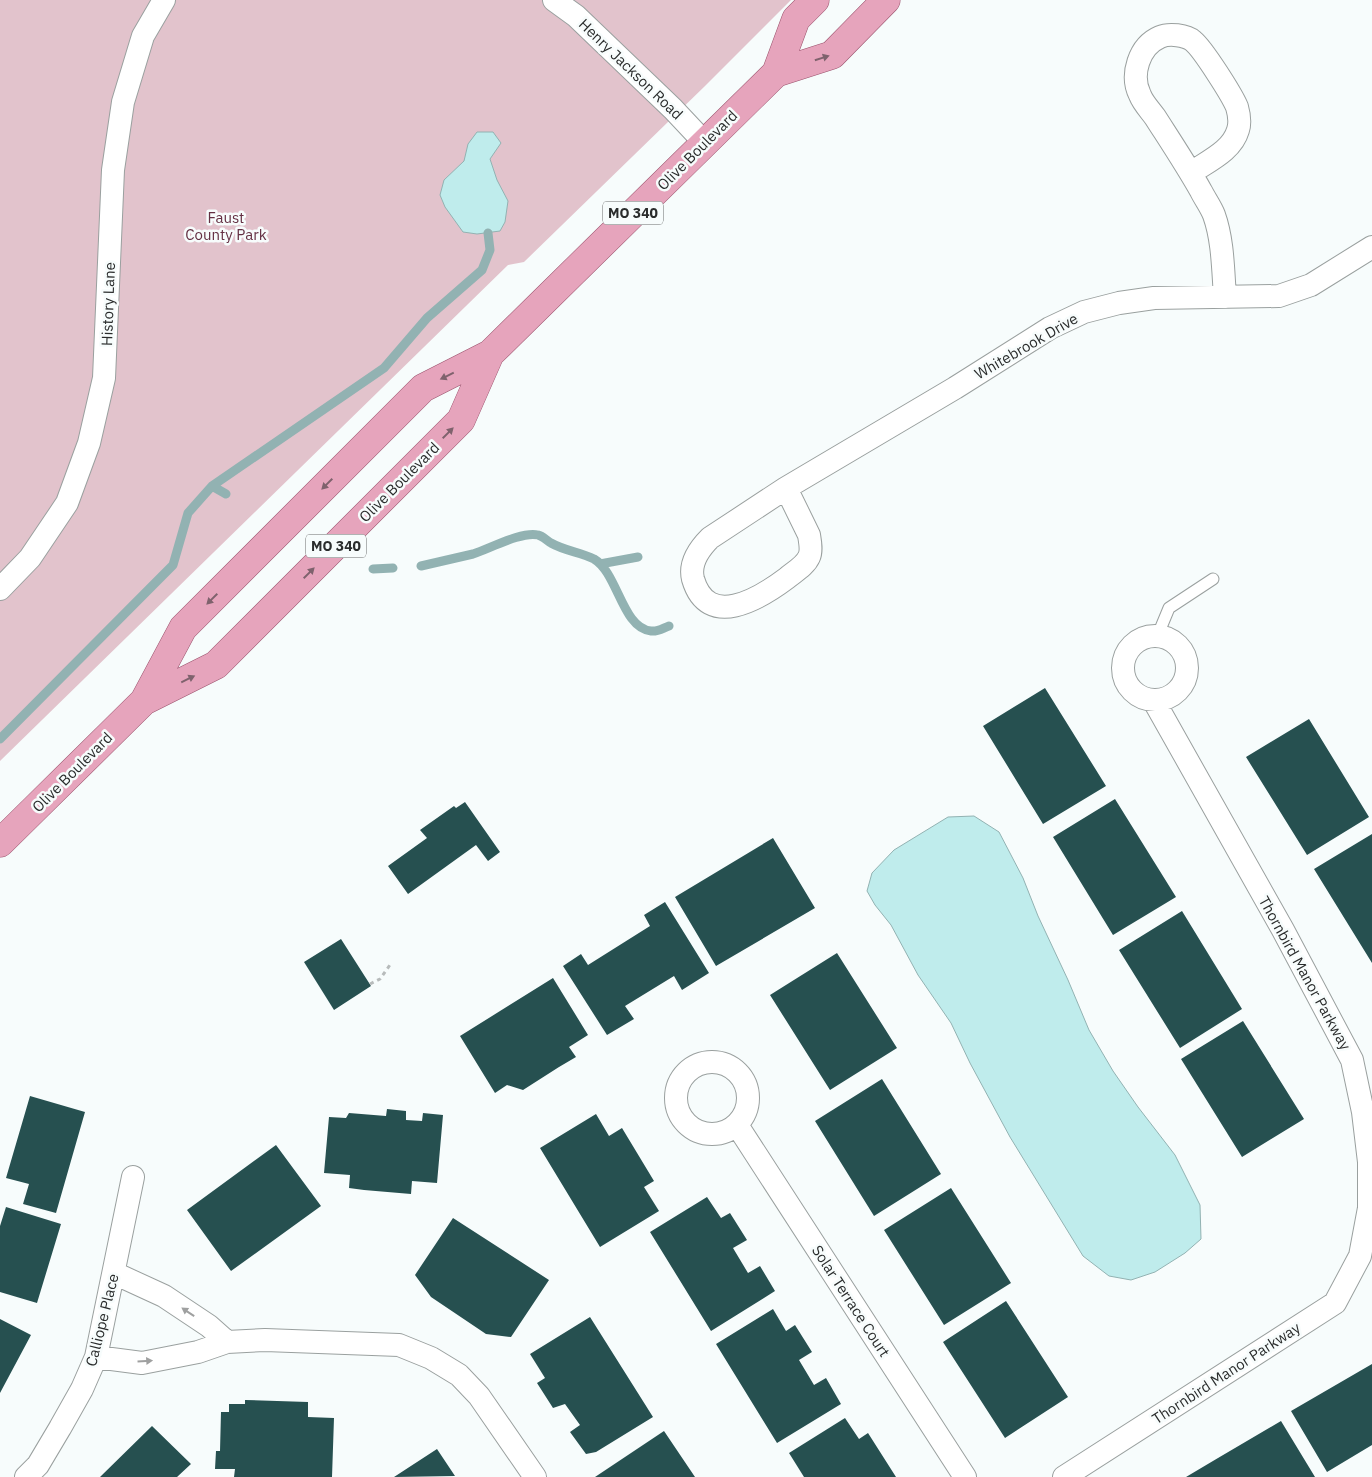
<svg xmlns="http://www.w3.org/2000/svg" width="1372" height="1477" font-family="'IBM Plex Sans',sans-serif">
	<style>
		.green { fill: #e2c3cc }
		.water { fill: #bfecec; stroke: #92b2b2 }
		.lines { fill: none; stroke-linecap: round; stroke-linejoin: round }
		.stream { stroke: #92b2b2; stroke-width: 9 }
		.building { fill: #265050 }
		.lane-casing { stroke: #9aa09f; stroke-width: 13 }
		.street-casing { stroke: #9aa09f; stroke-width: 24 }
		.primary-casing { stroke: #9a536d; stroke-width: 29 }
		.path { stroke: #b7bbbb; stroke-width: 3; stroke-dasharray: 4 4; stroke-linecap: butt }
		.lane { stroke: #fff; stroke-width: 11 }
		.street { stroke: #fff; stroke-width: 22 }
		.primary { stroke: #e6a4bc; stroke-width: 28 }
		.oneway { fill: #7f626d }
		.oneway2 { fill: #9fa0a0 }
		.labels { text-anchor: middle; dominant-baseline: central; stroke-width: 5; stroke-linejoin: round; paint-order: stroke }
		.shield { fill: #f7fcfc; stroke: #686a6a; stroke-width: 1 }
		.shield-label { font-size: 14px; font-weight: bold; fill: #2a2c2c }
		.street-label { font-size: 15px; fill: #2a2c2c; stroke: #f7fcfc }
		.park-label { font-size: 15px; fill: #643043; stroke: #f7fcfc }
	</style>
	<rect width="100%" height="100%" fill="#f7fcfc"/>
	<path class="green" d="M0,0H791L705,86L524,262L508,265L0,761Z"/>
	<path class="water" d="M477,132H493L501,143L490,159L497,180L508,201L505,222L500,231L477,234L463,232L445,207L440,195L444,180L464,161L468,144Z
		M974,816L999,832L1023,878L1038,916L1068,980L1089,1030L1113,1071L1138,1107L1175,1155L1200,1205L1201,1239L1185,1253L1155,1272L1131,1280L1109,1276L1083,1256L1010,1137L970,1063L951,1023L918,975L891,925L875,905L867,891L872,873L894,850L948,817Z"/>
	<g class="lines">
		<path class="stream" d="M212,486L226,494
			M600,564L638,557
			M421,566C438,562 456,558 473,554C489,549 522,531 538,535C543,536 547,541 551,543C565,551 580,552 594,559C618,573 622,628 651,631C658,632 663,628 669,626
			M373,569L393,568
			M0,739L173,565L188,513L212,486L384,368L427,318L482,270L490,250L488,233"/>
	</g>
	<path class="building" d="M1045,688L1106,786L1043,824L983,726Z
		M1309,719L1369,817L1307,855L1246,757Z
		M1115,799L1176,897L1113,935L1053,837Z
		M465,802L500,852L488,861L476,845L408,894L388,866L427,838L420,830L454,806L456,808Z
		M1372,834V963L1314,869Z
		M773,838L815,908L716,966L675,897Z
		M665,902L709,973L682,990L674,976L625,1006L634,1019L607,1035L563,966L581,954L588,965L650,926L644,915Z
		M1182,911L1242,1009L1180,1048L1119,950Z
		M341,939L371,986L334,1010L304,962Z
		M837,953L897,1048L830,1090L770,995Z
		M553,978L588,1035L569,1047L576,1057L559,1067L523,1090L507,1085L495,1093L460,1036Z
		M1243,1021L1304,1119L1242,1157L1181,1059Z
		M882,1079L941,1174L874,1216L815,1121Z
		M30,1096L85,1112L56,1213L23,1204L29,1184L6,1178Z
		M387,1109L406,1111V1120L422,1121L423,1113L443,1115L437,1183L412,1181L411,1194L364,1190L349,1188L350,1175L324,1173L329,1117L346,1118L349,1113L386,1116Z
		M596,1114L609,1136L622,1128L654,1181L644,1187L659,1211L600,1247L540,1148Z
		M276,1145L321,1206L231,1271L187,1210Z
		M951,1188L1011,1283L944,1325L884,1230Z
		M707,1197L721,1218L730,1213L747,1240L733,1248L748,1273L760,1266L775,1291L711,1331L650,1232Z
		M6,1207L61,1224L37,1303L0,1292V1226Z
		M453,1218L549,1280L511,1337L486,1334L431,1297L415,1275Z
		M1006,1301L1068,1397L1005,1438L943,1342Z
		M773,1309L786,1331L795,1325L812,1352L799,1360L814,1385L826,1378L841,1404L777,1443L716,1344Z
		M590,1317L653,1417L596,1452L586,1454L570,1432L580,1425L565,1404L553,1408L537,1383L545,1378L530,1354Z
		M0,1319L31,1335L0,1393Z
		M1372,1364V1445L1327,1472L1291,1411Z
		M245,1400L308,1402V1417L334,1418L332,1477H234L235,1469H215L216,1451H220L221,1412H229V1404H245Z
		M845,1418L859,1439L868,1433L896,1477H804L789,1453Z
		M1281,1421L1315,1477H1186L1218,1458Z
		M152,1426L191,1464L177,1477H100Z
		M664,1431L695,1477H595Z
		M437,1449L455,1476L394,1477Z"/>
	<g class="lines">
		<defs>
			<path id="lane" d="M1157,637L1169,608L1213,579"/>
			<path id="street" d="M554,0L576,16L673,109L704,142
				M1191,173C1208,161 1232,151 1238,130C1240,124 1239,114 1237,107C1232,95 1203,49 1193,41C1186,35 1169,33 1160,37C1139,46 1130,75 1140,95C1143,103 1150,110 1155,117C1171,142 1187,166 1201,191C1205,199 1211,207 1214,215C1223,240 1223,270 1225,297
				M786,488L809,535C810,541 812,551 809,557C805,566 794,572 787,578C759,599 708,630 693,579C689,563 699,549 710,538L786,488L955,388L1050,328L1084,312L1119,303L1154,298L1279,296L1311,285L1372,247
				M0,589L30,558L67,503L89,443L104,378L113,170L123,102L143,36L164,0
				M1123 668a32 32 0 1 1 64 0a32 32 0 1 1-64 0Z
				M676 1098a36 36 0 1 1 72 0a36 36 0 1 1-72 0Z
				M737,1125L965,1477
				M114,1273L164,1296L209,1326L227,1342
				M96,1357L142,1363L198,1352L227,1342L265,1340L399,1345L431,1358L459,1375L479,1396L535,1477
				M26,1477L38,1465L60,1428L82,1389L96,1357L133,1177
				M1064,1477L1335,1303L1360,1256L1369,1208V1162L1363,1112L1352,1060L1283,930L1154,701"/>
			<path id="primary" d="M776,73L832,55L886,0
				M144,701L216,665L461,420L490,354
				M0,843L144,701L183,628L423,388L490,354L776,73L796,19L815,0"/>
		</defs>
		<use href="#lane" class="lane-casing"/>
		<use href="#street" class="street-casing"/>
		<use href="#primary" class="primary-casing"/>
		<path class="path" d="M370,984L380,979L392,962"/>
		<use href="#lane" class="lane"/>
		<use href="#street" class="street"/>
		<use href="#primary" class="primary"/>
	</g>
	<defs><path id="oneway-solid" d="M-6-.8H1V-3.2L6.5 0L1 3.2V.8H-6Z" transform="scale(1.25)"/></defs>
	<g class="oneway">
		<use href="#oneway-solid" transform="translate(822 58) rotate(-18)"/>
		<use href="#oneway-solid" transform="translate(447 376) rotate(154)"/>
		<use href="#oneway-solid" transform="translate(448 433) rotate(-45)"/>
		<use href="#oneway-solid" transform="translate(327 484) rotate(135)"/>
		<use href="#oneway-solid" transform="translate(309 573) rotate(-45)"/>
		<use href="#oneway-solid" transform="translate(212 599) rotate(135)"/>
		<use href="#oneway-solid" transform="translate(188 679) rotate(-26)"/>
	</g>
	<g class="oneway2">
		<use href="#oneway-solid" transform="translate(188 1312) rotate(-146)"/>
		<use href="#oneway-solid" transform="translate(145 1361) rotate(-4)"/>
	</g>
	<g class="labels">
		<g class="shield">
			<rect x="603" y="201.5" width="60" height="23" rx="4"/>
			<rect x="306" y="534.5" width="60" height="23" rx="4"/>
		</g>
		<g class="shield-label">
			<text x="633" y="213">MO 340</text>
			<text x="336" y="546">MO 340</text>
		</g>
		<g class="street-label">
			<text transform="translate(631 69) rotate(44)">Henry Jackson Road</text>
			<text transform="translate(697 150) rotate(-45)">Olive Boulevard</text>
			<text transform="translate(108 304) rotate(-88)">History Lane</text>
			<text transform="translate(1026 346) rotate(-30)">Whitebrook Drive</text>
			<text transform="translate(399 482) rotate(-45)">Olive Boulevard</text>
			<text transform="translate(72 772) rotate(-45)">Olive Boulevard</text>
			<text transform="translate(1305 973) rotate(61)">Thornbird Manor Parkway</text>
			<text transform="translate(851 1301) rotate(57)">Solar Terrace Court</text>
			<text transform="translate(102 1320) rotate(-76)">Calliope Place</text>
			<text transform="translate(1226 1373) rotate(-33)">Thornbird Manor Parkway</text>
		</g>
		<g class="park-label">
			<text x="226" y="217">Faust<tspan x="226" dy="17">County Park</tspan></text>
		</g>
	</g>
</svg>
